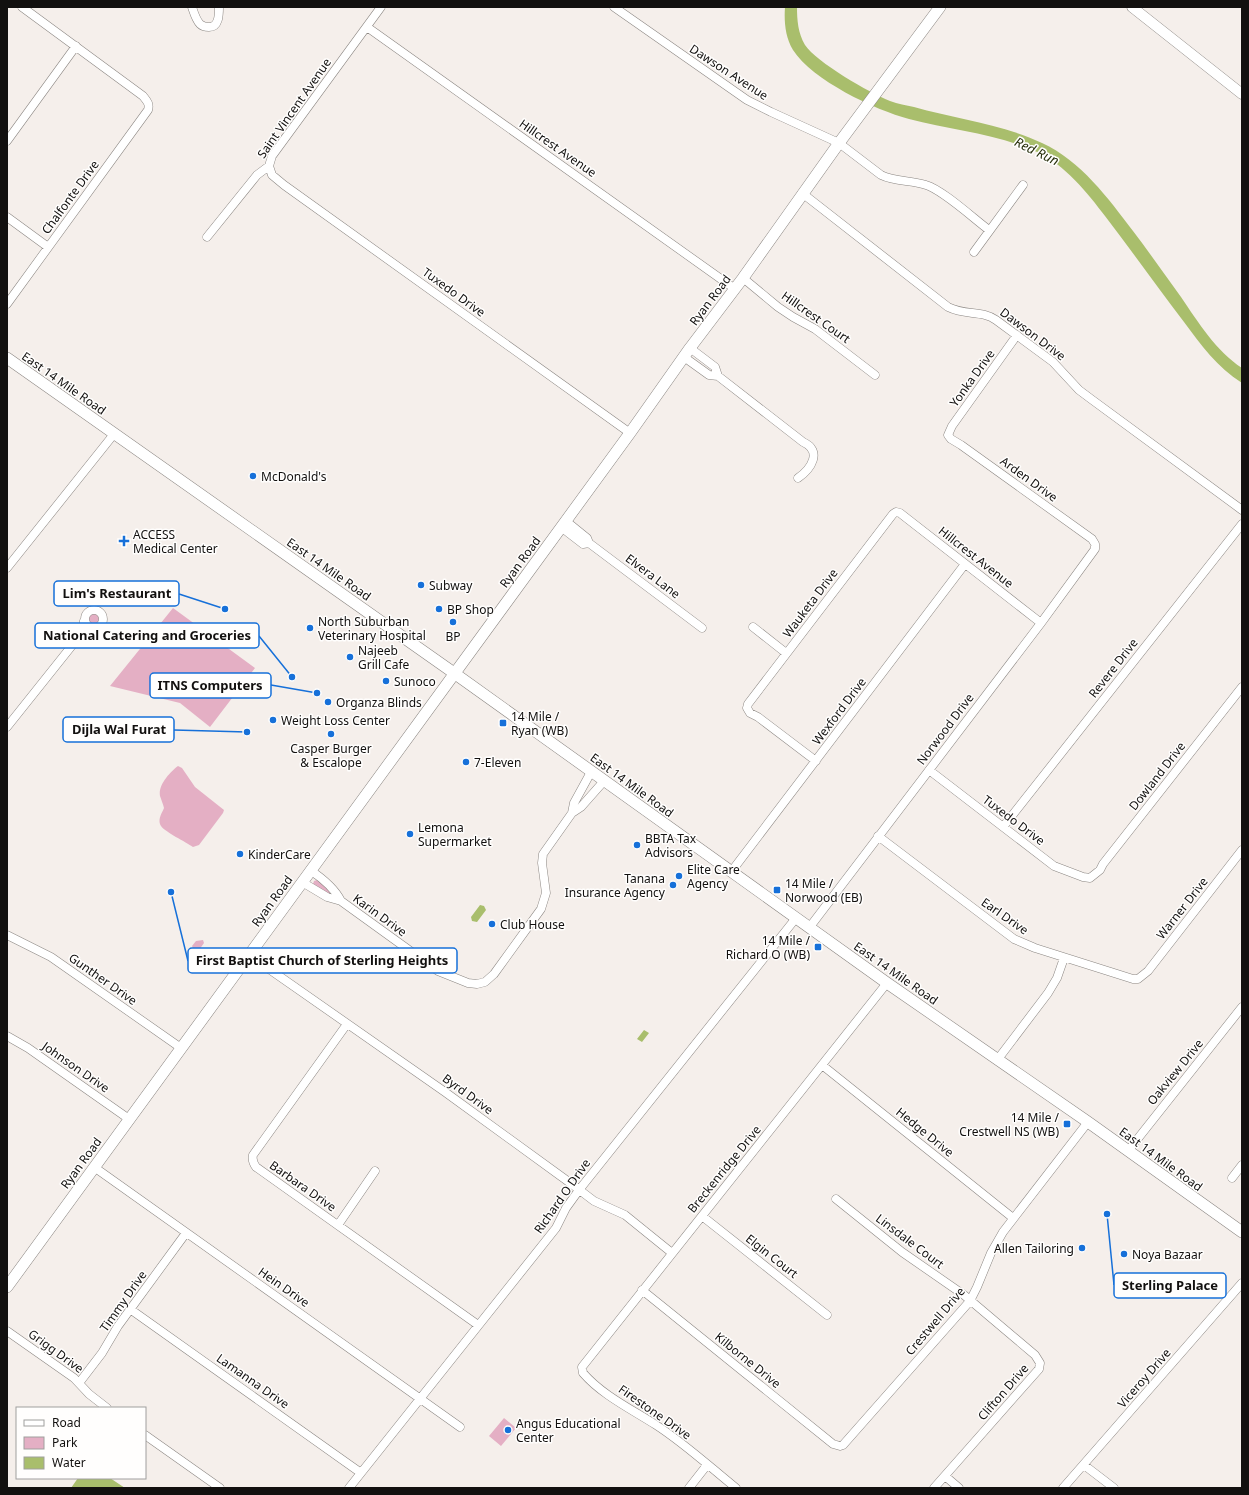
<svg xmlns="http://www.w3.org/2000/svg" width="1249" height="1495" font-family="'Noto Sans',sans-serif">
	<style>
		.green { fill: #e4afc4 }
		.water { fill: #a9be6c }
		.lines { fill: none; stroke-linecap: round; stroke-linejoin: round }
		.minor-casing { stroke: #8b8682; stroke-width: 9 }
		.tertiary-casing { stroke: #8b8682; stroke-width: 11 }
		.secondary-casing { stroke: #8b8682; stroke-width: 12 }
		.minor { stroke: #fff; stroke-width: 8 }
		.tertiary { stroke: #fff; stroke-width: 10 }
		.secondary { stroke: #fff; stroke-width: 11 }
		.poi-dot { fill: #1670d9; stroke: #fffefd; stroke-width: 1.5 }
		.labels { text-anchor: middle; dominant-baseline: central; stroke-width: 3; stroke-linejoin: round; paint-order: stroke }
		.street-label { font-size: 12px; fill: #12100f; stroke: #fffefd }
		.poi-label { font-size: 12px; fill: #12100f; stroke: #fffefd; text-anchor: start }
		.water-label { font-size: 13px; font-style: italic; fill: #272f0c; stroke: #fffefd }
		.leader { fill: none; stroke: #1670d9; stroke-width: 1.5 }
		.callout-dot { fill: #1670d9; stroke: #fffefd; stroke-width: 1.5 }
		.callout { fill: #fffefd; stroke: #1670d9; stroke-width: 1.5 }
		.callout-label { font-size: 13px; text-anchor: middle; font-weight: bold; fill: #12100f }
	</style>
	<rect width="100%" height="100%" fill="#f5efeb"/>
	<path class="green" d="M173,608L255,668L210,727L180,703L110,686Z
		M89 619a5 5 0 1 1 10 0a5 5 0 1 1-10 0Z
		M178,766L182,768L195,787L224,810L223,813L199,845L193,847C186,842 165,832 161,826C157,820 162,813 164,808C163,804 161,799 160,796C158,785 170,772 178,766Z
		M317,880L333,892L332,896L313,884L314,881Z
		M203,940L204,943L199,950L193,948L192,946L196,941Z
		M504,1418L516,1428L501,1446L489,1436Z"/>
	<path class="water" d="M785,7H797C797,20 798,33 805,45C816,62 870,93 890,101C898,104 906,105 914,107C956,119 1002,124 1042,143C1081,161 1108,198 1133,231C1149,252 1165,275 1181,297C1198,322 1216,351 1242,368V383C1217,367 1201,345 1184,322C1157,287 1132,251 1105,216C1087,192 1065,165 1037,152C998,134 951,130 909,119C875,110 812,80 793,50C785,37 784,21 785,7Z
		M480,905L484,906L486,910L477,922L472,921L471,917Z
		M644,1030L649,1033L642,1042L637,1039Z
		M78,1478H110L125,1488H71Z"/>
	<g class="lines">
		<defs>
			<path id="minor" d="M192,7C194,13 196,20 200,24C202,26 206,27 209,27C219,27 219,15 219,7
				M614,7L747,100L771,112L839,143L881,175C895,182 911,180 926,185C943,190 974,219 989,230
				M367,27L735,289
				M7,141L76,46
				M269,166L272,175L284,185L630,433
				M802,193L948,307C966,316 982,310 996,320L1053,362L1079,390L1091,399L1242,510
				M7,217L48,247
				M207,237L257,175L269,166L272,156L381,7
				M974,252L1023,185
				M743,278L778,307L793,317L815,329L875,375
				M7,304L148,110C150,104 147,101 143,96L22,7
				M690,348L715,367L718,376
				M684,357L709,375L718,376L803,442C823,451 811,469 798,478
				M566,521L587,538L589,543L702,628
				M561,527L583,544L589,543
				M7,568L114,434
				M85 619a9 9 0 1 1 18 0a9 9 0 1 1-18 0Z
				M753,627L786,653
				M7,727L82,633L84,621
				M816,761L758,717L750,713L747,708L748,704L893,514L896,512L900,513L1041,623
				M929,770L1054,866L1083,877L1090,878L1100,870L1103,864L1242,687
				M591,772L574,803L572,813L581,807L604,781
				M1003,827L1242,524
				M878,836L1014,939L1035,948L1133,979H1138L1148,971L1242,850
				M731,872L965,564
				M302,882L327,897L341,901C335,889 322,878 310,870
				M341,901L438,971L468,983L477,984L485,982L494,974L541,909L546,893L542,863L543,854L572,813
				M809,928L1041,623L1095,549V544L1092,539L961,445L951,439L948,435L952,426L1017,335
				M7,935L51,957L181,1048
				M249,955L445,1092L573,1185L594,1201L625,1215L672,1253
				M347,1024L253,1155C252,1159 253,1163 256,1167L478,1325
				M7,1036L28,1048L129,1119
				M998,1059L1048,993L1057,978L1064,958
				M822,1065L1013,1218
				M1128,1151L1242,1007
				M94,1167L460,1427
				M1232,1178L1242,1165
				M836,1199L902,1252L964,1295L1035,1355L1040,1363L1039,1369L934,1488
				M702,1216L827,1315
				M338,1225L375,1171
				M642,1290L833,1444L840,1446L843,1445L970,1301L977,1287L991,1253L1003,1232L1088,1122
				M130,1309L361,1473
				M7,1331L74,1378L89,1394L107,1408
				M79,1383L102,1353L118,1326L186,1233
				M145,1435L220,1488
				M1084,1465L1114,1488
				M945,1476L959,1488
				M349,1488L556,1228L566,1208L579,1190L796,918
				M689,1488L707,1465
				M736,1488C710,1467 684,1443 656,1425C631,1409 602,1395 583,1373L582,1367L887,983
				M1063,1488L1242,1283"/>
			<path id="tertiary" d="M1132,7L1242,94"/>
			<path id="secondary" d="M7,358L454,673L887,983L1088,1122L1242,1232
				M7,1287L630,433L690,348L743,278L839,143L940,7"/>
		</defs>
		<use href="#minor" class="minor-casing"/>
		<use href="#tertiary" class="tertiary-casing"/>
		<use href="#secondary" class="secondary-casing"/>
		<use href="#minor" class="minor"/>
		<use href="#tertiary" class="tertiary"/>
		<use href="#secondary" class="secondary"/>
	</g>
	<g class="poi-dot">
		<circle cx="253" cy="476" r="4"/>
		<path d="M122 535h4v4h4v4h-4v4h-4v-4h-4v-4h4z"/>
		<circle cx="421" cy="585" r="4"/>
		<circle cx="439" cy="609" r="4"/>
		<circle cx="453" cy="622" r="4"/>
		<circle cx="310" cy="628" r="4"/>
		<circle cx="350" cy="657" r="4"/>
		<circle cx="386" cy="681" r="4"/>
		<circle cx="328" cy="702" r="4"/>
		<circle cx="273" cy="720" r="4"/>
		<rect x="499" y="719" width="8" height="8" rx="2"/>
		<circle cx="331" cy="734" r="4"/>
		<circle cx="466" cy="762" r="4"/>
		<circle cx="410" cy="834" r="4"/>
		<circle cx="637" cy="845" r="4"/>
		<circle cx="240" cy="854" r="4"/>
		<circle cx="679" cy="876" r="4"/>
		<circle cx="673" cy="885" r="4"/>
		<rect x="773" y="886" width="8" height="8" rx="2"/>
		<circle cx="492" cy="924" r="4"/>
		<rect x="814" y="943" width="8" height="8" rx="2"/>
		<rect x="1063" y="1120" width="8" height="8" rx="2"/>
		<circle cx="1082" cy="1248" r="4"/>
		<circle cx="1124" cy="1254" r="4"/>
		<circle cx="508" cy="1430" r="4"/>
	</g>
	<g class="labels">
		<g class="street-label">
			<text transform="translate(729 72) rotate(33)">Dawson Avenue</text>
			<text transform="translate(294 108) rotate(-55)">Saint Vincent Avenue</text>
			<text transform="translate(558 148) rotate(35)">Hillcrest Avenue</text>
			<text transform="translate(70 197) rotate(-54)">Chalfonte Drive</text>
			<text transform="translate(454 292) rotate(36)">Tuxedo Drive</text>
			<text transform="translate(710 300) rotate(-53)">Ryan Road</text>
			<text transform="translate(816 317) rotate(35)">Hillcrest Court</text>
			<text transform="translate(1033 334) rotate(37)">Dawson Drive</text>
			<text transform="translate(972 378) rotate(-54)">Yonka Drive</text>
			<text transform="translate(64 383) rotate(35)">East 14 Mile Road</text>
			<text transform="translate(1029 479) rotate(36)">Arden Drive</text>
			<text transform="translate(976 557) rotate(38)">Hillcrest Avenue</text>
			<text transform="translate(520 562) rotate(-54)">Ryan Road</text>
			<text transform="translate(329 569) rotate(35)">East 14 Mile Road</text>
			<text transform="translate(653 576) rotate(37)">Elvera Lane</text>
			<text transform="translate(810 603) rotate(-53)">Wauketa Drive</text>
			<text transform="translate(1113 668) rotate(-52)">Revere Drive</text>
			<text transform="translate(839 711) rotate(-53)">Wexford Drive</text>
			<text transform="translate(945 729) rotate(-53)">Norwood Drive</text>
			<text transform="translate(1157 776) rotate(-52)">Dowland Drive</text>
			<text transform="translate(632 785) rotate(36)">East 14 Mile Road</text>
			<text transform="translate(1014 820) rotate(37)">Tuxedo Drive</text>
			<text transform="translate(272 901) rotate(-54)">Ryan Road</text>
			<text transform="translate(1182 908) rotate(-52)">Warner Drive</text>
			<text transform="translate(380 915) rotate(36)">Karin Drive</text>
			<text transform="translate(1005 916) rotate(35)">Earl Drive</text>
			<text transform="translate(896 973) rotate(35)">East 14 Mile Road</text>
			<text transform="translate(103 979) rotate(35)">Gunther Drive</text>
			<text transform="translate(76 1067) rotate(35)">Johnson Drive</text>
			<text transform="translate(1175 1072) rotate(-51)">Oakview Drive</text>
			<text transform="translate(468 1094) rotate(36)">Byrd Drive</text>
			<text transform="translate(925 1132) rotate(39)">Hedge Drive</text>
			<text transform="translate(1161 1159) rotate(36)">East 14 Mile Road</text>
			<text transform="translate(81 1163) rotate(-54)">Ryan Road</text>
			<text transform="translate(724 1169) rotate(-51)">Breckenridge Drive</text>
			<text transform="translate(303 1186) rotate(35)">Barbara Drive</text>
			<text transform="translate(562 1196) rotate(-55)">Richard O Drive</text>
			<text transform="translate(910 1241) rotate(37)">Linsdale Court</text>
			<text transform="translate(772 1256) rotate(38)">Elgin Court</text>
			<text transform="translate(284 1287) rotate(35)">Hein Drive</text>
			<text transform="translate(123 1301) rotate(-55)">Timmy Drive</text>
			<text transform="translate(935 1321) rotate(-50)">Crestwell Drive</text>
			<text transform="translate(56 1351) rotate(36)">Grigg Drive</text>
			<text transform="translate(748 1360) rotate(39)">Kilborne Drive</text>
			<text transform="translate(1144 1378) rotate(-49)">Viceroy Drive</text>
			<text transform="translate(253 1381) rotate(35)">Lamanna Drive</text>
			<text transform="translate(1003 1392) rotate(-49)">Clifton Drive</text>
			<text transform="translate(655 1412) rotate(35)">Firestone Drive</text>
		</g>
		<g class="poi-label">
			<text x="261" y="476">McDonald's</text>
			<text x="133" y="534">ACCESS<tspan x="133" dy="14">Medical Center</tspan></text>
			<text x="429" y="585">Subway</text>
			<text x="447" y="609">BP Shop</text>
			<text x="318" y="621">North Suburban<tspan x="318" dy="14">Veterinary Hospital</tspan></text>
			<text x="453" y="636" text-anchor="middle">BP</text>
			<text x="358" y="650">Najeeb<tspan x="358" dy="14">Grill Cafe</tspan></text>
			<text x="394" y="681">Sunoco</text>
			<text x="336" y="702">Organza Blinds</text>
			<text x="511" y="716">14 Mile /<tspan x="511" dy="14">Ryan (WB)</tspan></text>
			<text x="281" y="720">Weight Loss Center</text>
			<text x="331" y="748" text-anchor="middle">Casper Burger<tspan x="331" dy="14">&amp; Escalope</tspan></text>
			<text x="474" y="762">7-Eleven</text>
			<text x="418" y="827">Lemona<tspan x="418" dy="14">Supermarket</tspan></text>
			<text x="645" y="838">BBTA Tax<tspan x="645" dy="14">Advisors</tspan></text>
			<text x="248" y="854">KinderCare</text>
			<text x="687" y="869">Elite Care<tspan x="687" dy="14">Agency</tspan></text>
			<text x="665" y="878" text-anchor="end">Tanana<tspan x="665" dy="14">Insurance Agency</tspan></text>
			<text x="785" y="883">14 Mile /<tspan x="785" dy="14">Norwood (EB)</tspan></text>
			<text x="500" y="924">Club House</text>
			<text x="810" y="940" text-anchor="end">14 Mile /<tspan x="810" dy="14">Richard O (WB)</tspan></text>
			<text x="1059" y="1117" text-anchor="end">14 Mile /<tspan x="1059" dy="14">Crestwell NS (WB)</tspan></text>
			<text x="1074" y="1248" text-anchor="end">Allen Tailoring</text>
			<text x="1132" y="1254">Noya Bazaar</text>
			<text x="516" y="1423">Angus Educational<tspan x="516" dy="14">Center</tspan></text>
		</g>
		<g class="water-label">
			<text transform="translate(1037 151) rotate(26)">Red Run</text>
		</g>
	</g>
	<path class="leader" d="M225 609L179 594M292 677L259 636M317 693L271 685M247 732L174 730M171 892L188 961M1107 1214L1114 1285"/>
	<g class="callout-dot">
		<circle cx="225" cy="609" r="4"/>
		<circle cx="292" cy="677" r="4"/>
		<circle cx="317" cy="693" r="4"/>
		<circle cx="247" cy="732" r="4"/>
		<circle cx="171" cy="892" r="4"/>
		<circle cx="1107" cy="1214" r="4"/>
	</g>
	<g class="callout">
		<rect x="54" y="581" width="125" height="25" rx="4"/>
		<rect x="35" y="623" width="224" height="25" rx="4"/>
		<rect x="150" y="673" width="121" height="25" rx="4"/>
		<rect x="63" y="717" width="111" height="25" rx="4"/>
		<rect x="188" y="948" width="269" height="25" rx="4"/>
		<rect x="1114" y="1273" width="112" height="25" rx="4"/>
	</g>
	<g class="callout-label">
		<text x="117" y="598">Lim's Restaurant</text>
		<text x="147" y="640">National Catering and Groceries</text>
		<text x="210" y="690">ITNS Computers</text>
		<text x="119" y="734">Dijla Wal Furat</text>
		<text x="322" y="965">First Baptist Church of Sterling Heights</text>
		<text x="1170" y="1290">Sterling Palace</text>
	</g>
	<rect width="1249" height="1495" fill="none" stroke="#12100f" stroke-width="16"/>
	<rect x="16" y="1407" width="130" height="72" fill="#fffefd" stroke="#a09f9e"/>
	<rect x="24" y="1420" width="20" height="6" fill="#ffffff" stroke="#a09f9e"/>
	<text x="52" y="1427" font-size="12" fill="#12100f">Road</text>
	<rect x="24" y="1437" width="20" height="12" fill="#e4afc4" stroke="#a09f9e"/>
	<text x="52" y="1447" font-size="12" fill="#12100f">Park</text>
	<rect x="24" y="1457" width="20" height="12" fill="#a9be6c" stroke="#a09f9e"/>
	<text x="52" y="1467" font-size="12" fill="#12100f">Water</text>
</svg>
